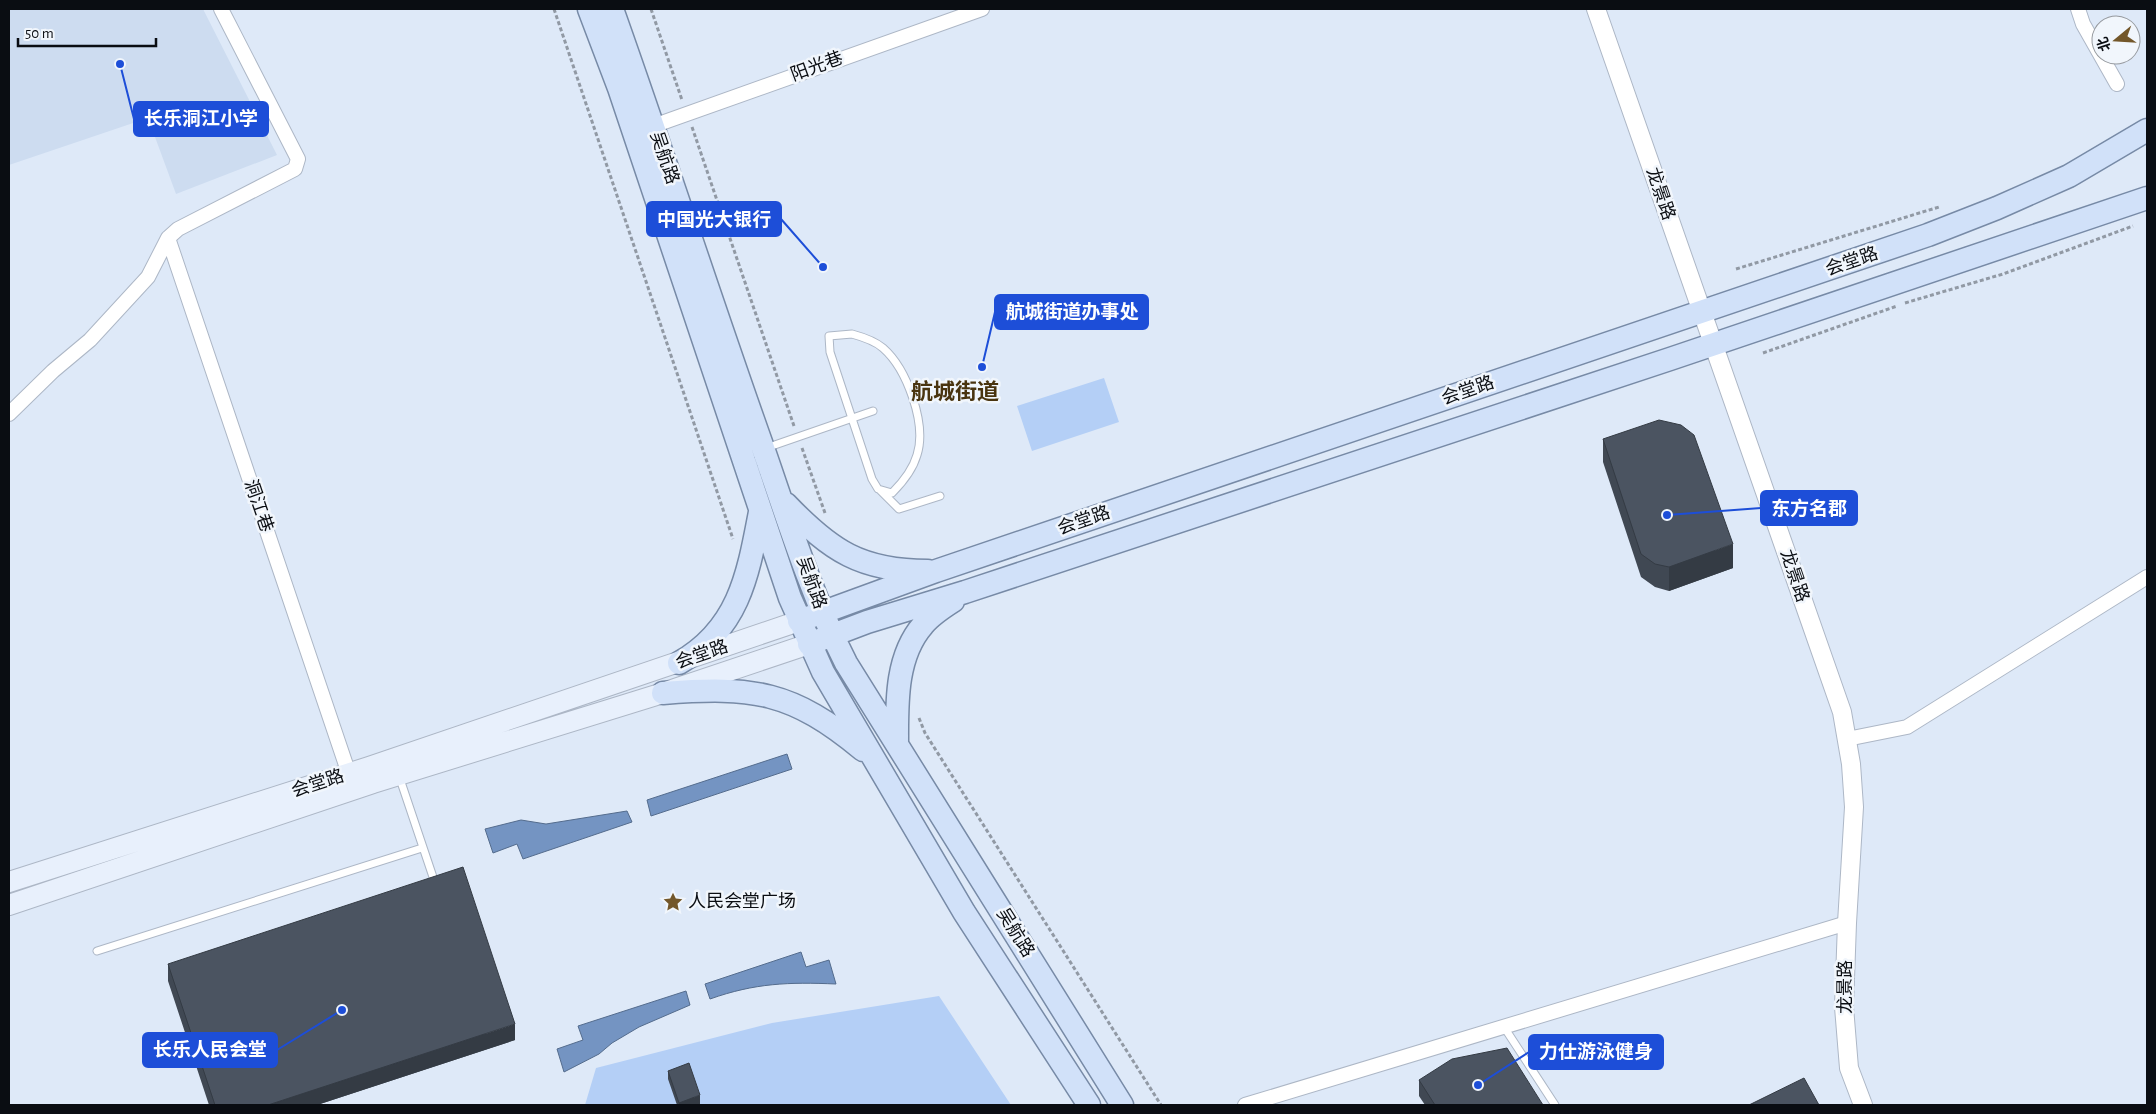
<svg xmlns="http://www.w3.org/2000/svg" width="2156" height="1114" font-family="'Alegreya Sans','Noto Sans SC',sans-serif">
	<style>
		.built { fill: #cddcf0 }
		.green { fill: #b4cff6 }
		.water { fill: #7494c2; stroke: #546c8d }
		.lines { fill: none; stroke-linecap: round; stroke-linejoin: round }
		.service-casing { stroke: #adb7c6; stroke-width: 9 }
		.minor-casing { stroke: #adb7c6; stroke-width: 16 }
		.tertiary-casing { stroke: #adb7c6; stroke-width: 20 }
		.secondary-casing { stroke: #adb7c6; stroke-width: 22 }
		.primary-casing { stroke: #778aa6; stroke-width: 25 }
		.path { stroke: #9199a4; stroke-width: 3; stroke-dasharray: 4 2.5; stroke-linecap: butt }
		.service { stroke: #fff; stroke-width: 7 }
		.minor { stroke: #fff; stroke-width: 14 }
		.tertiary { stroke: #fff; stroke-width: 18 }
		.secondary { stroke: #e8f0fc; stroke-width: 20 }
		.primary { stroke: #d1e1f9; stroke-width: 22 }
		.wall { fill: #404853 }
		.shaded-wall { fill: #343b44 }
		.building { fill: #4b5461; stroke: #343b44 }
		.labels { text-anchor: middle; dominant-baseline: central; stroke-width: 5; stroke-linejoin: round; paint-order: stroke }
		.street-label { font-size: 18px; fill: #0a0d12; stroke: #f1f6fc }
		.poi-label { font-size: 18px; fill: #0a0d12; stroke: #f1f6fc; text-anchor: start }
		.district-label { font-size: 22px; font-weight: bold; fill: #49340f; stroke: #f1f6fc }
		.leader { fill: none; stroke: #1d4ed8; stroke-width: 2 }
		.callout-dot { fill: #1d4ed8; stroke: #f1f6fc; stroke-width: 2 }
		.callout { fill: #1d4ed8; stroke: #1d4ed8; stroke-width: 2 }
		.callout-label { font-size: 19px; text-anchor: middle; font-weight: bold; fill: #fff }
	</style>
	<rect width="100%" height="100%" fill="#dee9f8"/>
	<path class="built" d="M9,9H203L277,155L176,194L148,118L9,165Z"/>
	<path class="green" d="M1104,378L1119,422L1032,451L1017,406Z
		M939,996L1011,1105H585L596,1068L772,1023Z"/>
	<path class="water" d="M787,754L792,769L651,816L647,800Z
		M627,811L632,822L523,859L517,844L493,853L485,829L521,820L546,824Z
		M801,952L806,967L829,960L836,984C789,982 755,983 710,999L705,984Z
		M686,991L690,1005L639,1027L612,1043L599,1054L564,1072L557,1049L583,1040L578,1026Z"/>
	<g class="lines">
		<defs>
			<path id="service" d="M852,334C863,337 875,341 883,348C907,369 927,424 917,455C913,469 903,482 892,493L878,489L872,479L830,352L829,336Z
				M766,448L873,411
				M880,490L899,509L940,496
				M399,776L434,880
				M97,951L422,848
				M1504,1027L1555,1105"/>
			<path id="minor" d="M2078,9L2083,24L2117,84
				M653,126L982,9
				M168,238L349,774
				M9,414L53,371L90,340L148,277L168,238L178,229L295,169L298,159L221,9
				M1847,739L1907,727L2147,577
				M1245,1105L1847,923"/>
			<path id="tertiary" d="M1596,9L1842,712L1851,764L1854,807L1847,923L1844,1007L1849,1068L1863,1105"/>
			<path id="secondary" d="M9,882L369,767L799,621
				M9,905L373,783L663,693L809,644"/>
			<path id="primary" d="M589,9L619,88L790,598L823,672L964,912L1089,1105
				M612,9C664,155 711,302 763,448C788,520 811,594 846,663L1122,1105
				M786,504C831,551 861,571 928,571
				M799,621L936,571L1928,235L1997,208L2069,176L2147,130
				M809,644L867,622L965,592L1670,359L2147,198
				M679,663C739,629 748,575 760,512
				M663,693C753,686 792,691 863,750
				M897,744C897,705 895,657 923,625C931,615 942,608 953,601"/>
		</defs>
		<use href="#service" class="service-casing"/>
		<use href="#minor" class="minor-casing"/>
		<use href="#tertiary" class="tertiary-casing"/>
		<use href="#secondary" class="secondary-casing"/>
		<use href="#primary" class="primary-casing"/>
		<path class="path" d="M554,9L733,539
			M651,9L682,100
			M692,127L794,426
			M1736,269L1939,207
			M1905,303L2003,274L2133,226
			M1763,353L1897,306
			M802,448L825,513
			M919,718L925,733L1161,1105"/>
		<use href="#service" class="service"/>
		<use href="#minor" class="minor"/>
		<use href="#tertiary" class="tertiary"/>
		<use href="#secondary" class="secondary"/>
		<use href="#primary" class="primary"/>
	</g>
	<path class="wall" d="M1603,439L1733,568L1669,591L1655,587L1641,577L1603,462Z
		M168,964L515,1040L317,1105H209L168,981Z
		M668,1071L700,1104L695,1105H677L668,1079Z
		M1419,1080L1543,1105H1425L1419,1096Z"/>
	<path class="shaded-wall" d="M1733,544V568L1669,591V567Z
		M515,1024V1040L317,1105H268Z
		M700,1095V1104L695,1105H679V1103Z"/>
	<path class="building" d="M1659,420L1681,425L1694,435L1733,544L1669,567L1655,564L1641,554L1603,439Z
		M463,867L515,1024L268,1105H215L168,964Z
		M1507,1048L1543,1105H1435L1419,1080L1452,1059Z
		M689,1063L700,1095L679,1103L668,1071Z
		M1804,1078L1819,1105H1749Z"/>
	<defs>
		<symbol id="sight-bare" viewBox="-9 -9 18 18"><path d="M0-6L1.8-2.2L6-1.7L2.9 1.2L3.7 5.4L0 3.3L-3.7 5.4L-2.9 1.2L-6-1.7L-1.8-2.2Z" fill="#73572a" stroke="#f1f6fc" stroke-width="2.5" paint-order="stroke"/></symbol>
	</defs>
	<g fill-rule="evenodd">
		<use href="#sight-bare" x="659" y="888" width="28" height="28"/>
	</g>
	<g class="labels">
		<g class="street-label">
			<text transform="translate(817 67) rotate(-20)">阳光巷</text>
			<text transform="translate(664 158) rotate(71)">吴航路</text>
			<text transform="translate(1660 194) rotate(71)">龙景路</text>
			<text transform="translate(1852 262) rotate(-19)">会堂路</text>
			<text transform="translate(1468 391) rotate(-19)">会堂路</text>
			<text transform="translate(258 506) rotate(71)">洞江巷</text>
			<text transform="translate(1084 521) rotate(-19)">会堂路</text>
			<text transform="translate(1794 576) rotate(71)">龙景路</text>
			<text transform="translate(811 583) rotate(70)">吴航路</text>
			<text transform="translate(702 655) rotate(-19)">会堂路</text>
			<text transform="translate(318 784) rotate(-18)">会堂路</text>
			<text transform="translate(1015 933) rotate(58)">吴航路</text>
			<text transform="translate(1846 987) rotate(-90)">龙景路</text>
		</g>
		<g class="poi-label">
			<text x="688" y="902">人民会堂广场</text>
		</g>
		<g class="district-label">
			<text x="955" y="392">航城街道</text>
		</g>
	</g>
	<path class="leader" d="M120 64L134 119M823 267L781 219M982 367L995 312M1667 515L1761 508M342 1010L277 1050M1478 1085L1529 1052"/>
	<g class="callout-dot">
		<circle cx="120" cy="64" r="5"/>
		<circle cx="823" cy="267" r="5"/>
		<circle cx="982" cy="367" r="5"/>
		<circle cx="1667" cy="515" r="5"/>
		<circle cx="342" cy="1010" r="5"/>
		<circle cx="1478" cy="1085" r="5"/>
	</g>
	<g class="callout">
		<rect x="134" y="102" width="134" height="34" rx="5"/>
		<rect x="647" y="202" width="134" height="34" rx="5"/>
		<rect x="995" y="295" width="153" height="34" rx="5"/>
		<rect x="1761" y="491" width="96" height="34" rx="5"/>
		<rect x="143" y="1033" width="134" height="34" rx="5"/>
		<rect x="1529" y="1035" width="134" height="34" rx="5"/>
	</g>
	<g class="callout-label">
		<text x="201" y="125">长乐洞江小学</text>
		<text x="714" y="226">中国光大银行</text>
		<text x="1072" y="318">航城街道办事处</text>
		<text x="1809" y="515">东方名郡</text>
		<text x="210" y="1056">长乐人民会堂</text>
		<text x="1596" y="1058">力仕游泳健身</text>
	</g>
	<rect width="2156" height="1114" fill="none" stroke="#0a0d12" stroke-width="20"/>
	<g transform="translate(2116 40) rotate(252)"><circle r="24" fill="#f1f6fc" stroke="#95999e"/>
	<path d="M0-4L9 19L0 12L-9 19Z" fill="#73572a"/>
	<text y="-8" font-size="14" font-weight="bold" text-anchor="middle" fill="#0a0d12">北</text>
	</g>
	<path d="M18 38v8h138v-8" fill="none" stroke="#0a0d12" stroke-width="2.5"/>
	<text x="25" y="38" font-size="15" fill="#0a0d12" stroke="#f1f6fc" stroke-width="4" paint-order="stroke">50 m</text>
</svg>
